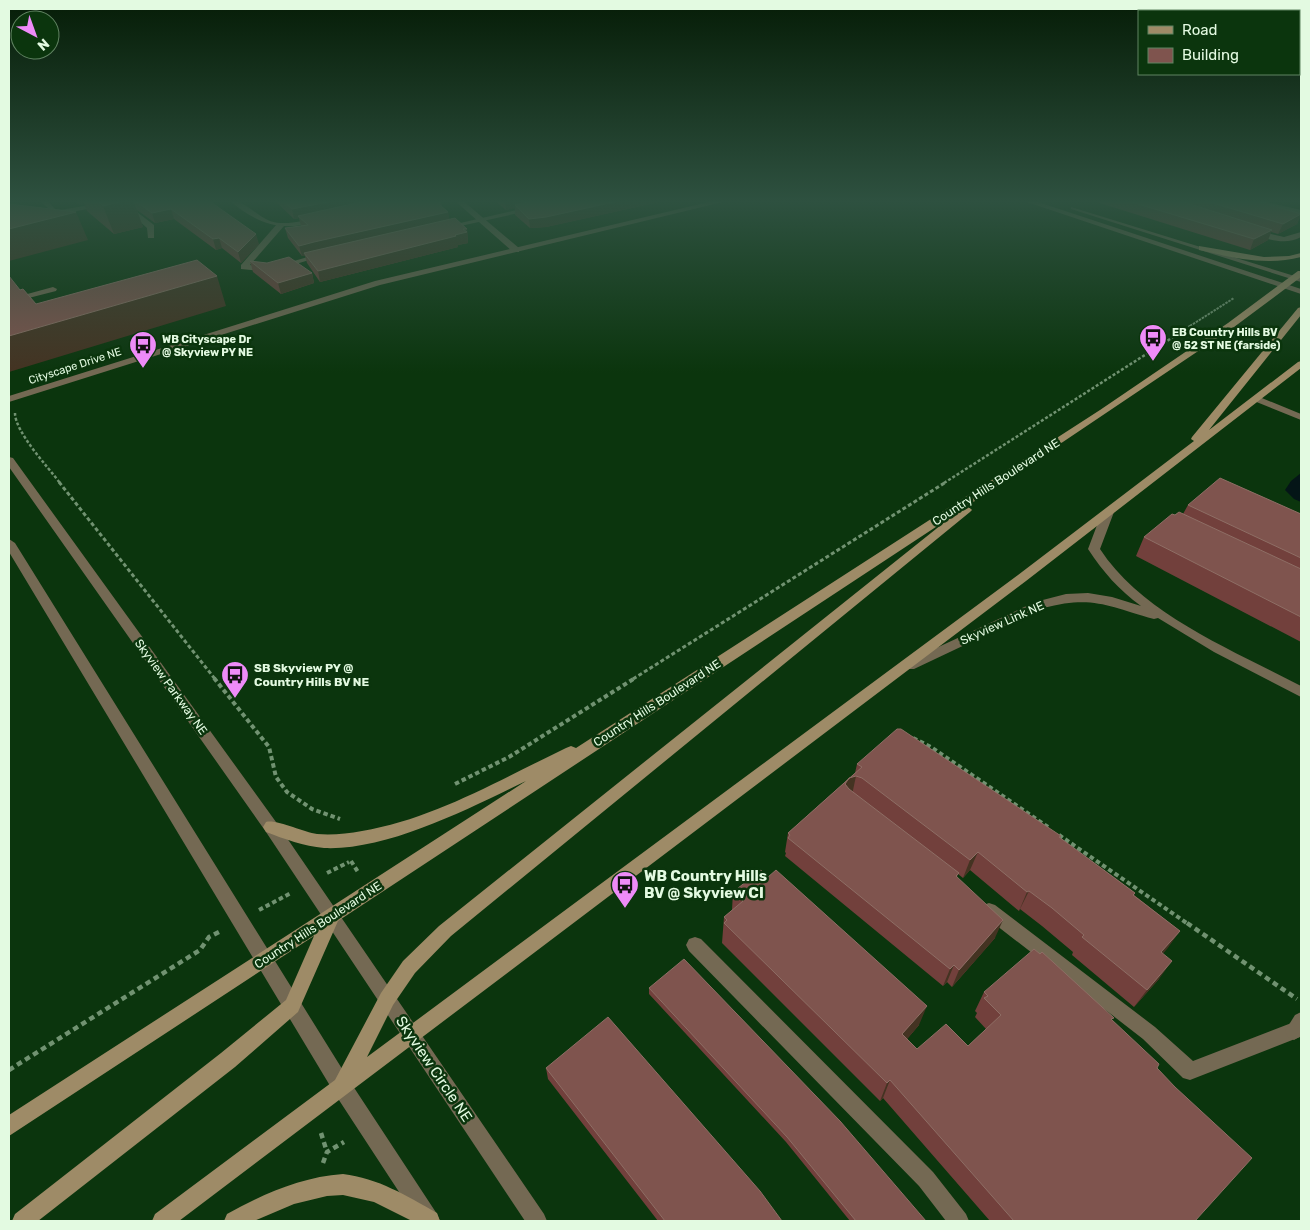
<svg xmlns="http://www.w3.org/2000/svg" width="1310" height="1230" font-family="Rubik,sans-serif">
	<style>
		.water { fill: #041517 }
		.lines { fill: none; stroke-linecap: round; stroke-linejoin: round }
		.path-far4 { stroke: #719271; stroke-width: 2; stroke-dasharray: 2.5 1; stroke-linecap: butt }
		.path-far3 { stroke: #719271; stroke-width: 2.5; stroke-dasharray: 3 2; stroke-linecap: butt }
		.path-far2 { stroke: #719271; stroke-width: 3; stroke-dasharray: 4 2.5; stroke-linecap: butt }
		.path-far1 { stroke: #719271; stroke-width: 4; stroke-dasharray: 4.5 3; stroke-linecap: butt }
		.path { stroke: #719271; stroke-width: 4.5; stroke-dasharray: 5.5 4; stroke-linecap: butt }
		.service { fill: #746953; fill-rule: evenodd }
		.minor { fill: #746953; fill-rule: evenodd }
		.tertiary { fill: #746953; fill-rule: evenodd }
		.secondary { fill: #9e8b67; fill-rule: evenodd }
		.wall { fill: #72403c }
		.shaded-wall { fill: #432 }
		.building { fill: #7f544e; stroke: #8e6e65 }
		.labels { text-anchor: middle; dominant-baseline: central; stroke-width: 5; stroke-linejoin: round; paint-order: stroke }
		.far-poi-label { font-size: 11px; font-weight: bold; fill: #e3fae1; stroke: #0b350d; text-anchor: start }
		.far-street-label { font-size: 11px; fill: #e3fae1; stroke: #0b350d }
		.street-label { font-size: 12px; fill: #e3fae1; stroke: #0b350d }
		.poi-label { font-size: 12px; font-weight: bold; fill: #e3fae1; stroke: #0b350d; text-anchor: start }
		.near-poi-label { font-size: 15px; font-weight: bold; fill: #e3fae1; stroke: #0b350d; text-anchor: start }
		.near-street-label { font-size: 15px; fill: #e3fae1; stroke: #0b350d }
	</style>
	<rect width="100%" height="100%" fill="#0b350d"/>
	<path class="water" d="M1301,473V502L1294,499L1285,490L1291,481Z"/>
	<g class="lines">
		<path class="path-far4" d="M1190,326L1234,298"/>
		<path class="path-far3" d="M15,413C15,432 48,467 60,483
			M944,483L1192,325"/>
		<path class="path-far2" d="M59,482L215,679
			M633,679L946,482"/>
		<path class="path-far1" d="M214,678L269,747L276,777L287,792L312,809L340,819
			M913,738L931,747L1048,827
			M455,784L509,757L635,678
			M1059,835L1188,924
			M351,861L358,872
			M327,873L349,862
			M259,910L291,893"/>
		<path class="path" d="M1187,923L1297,999
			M9,1070L200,950L209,937L221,931
			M321,1133L327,1152
			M323,1163L327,1152L344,1142"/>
		<path class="service" d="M125,206H129L154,225V238H148L147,228L125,208Z
			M530,207L532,208V210L447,229L443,227Z
			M277,224L284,226L250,265L269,268L322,253L326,255L269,272L241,269V265Z
			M1254,230L1284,237L1301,232V237C1285,246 1268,239 1251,234L1250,232Z
			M53,287L57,289L56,291L9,303V299Z
			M1257,396L1301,414V420L1254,401L1252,399Z
			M989,903L995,905L1155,1027L1193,1061L1294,1022L1301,1027L1300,1037L1190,1080L1183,1078L1143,1039L983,915L981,910L983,905Z
			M695,937L701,939L933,1172L966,1214L969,1221H946L919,1186L689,951L686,945L689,939Z"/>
		<path class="minor" d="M39,200H47L55,209L61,210L117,200H135L61,214L51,211Z
			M229,200C245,200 256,216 270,221C285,226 302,221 317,218L321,220C315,223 308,224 302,225C273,230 251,219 229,200Z
			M454,200H462L519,248V252H513Z
			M1243,200H1258L1301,210V214Z
			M1108,509L1114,512L1100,549C1143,615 1233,650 1301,686V697L1214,652L1158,618L1154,619C1107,606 1093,595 1043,608L914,669H904L902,666L904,663L1035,602L1066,594L1088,593L1112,597L1141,606C1118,589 1104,573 1088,549L1102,512Z
			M1301,1012V1036L1294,1040L1288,1037L1285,1031L1295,1015Z"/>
		<path class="tertiary" d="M717,200H731L380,285L9,402V396L375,281Z
			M1021,200H1032L1301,289V294Z
			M1071,207L1301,278V282L1071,209Z
			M9,457L13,458L276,822L544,1214L547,1221H525L266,832L9,467Z
			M9,539L15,543L349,1080L437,1214L440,1221H418L335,1094L9,552Z"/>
		<path class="secondary" d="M1199,246L1264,257L1289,256L1301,253V257C1266,266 1234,258 1199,250Z
			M1298,271H1301V277L1234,327L966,507L970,508L972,510L970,512L451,936L415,973L393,1005L367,1057L1018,575L1194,441L1191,439L1192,437L1298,308L1301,307V315L1209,430L1298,362L1301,361V368L1026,581L179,1221H152L155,1214L335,1080L381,993L403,961L439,926L951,517L338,921L298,1012L235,1067L38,1221H12L15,1214L221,1053L286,1000L314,936L9,1136V1115L526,781C470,808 387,851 324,848C304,846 284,839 266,832L263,827L266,822C276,819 303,832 317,834C331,835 347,834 362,831C434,819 501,779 566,748L571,746L576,748L1100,410L1228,323Z
			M343,1174C378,1178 407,1196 437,1213L440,1221H412L374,1202L343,1195L327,1196L294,1204L254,1221H224L227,1214C263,1194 301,1177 343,1174Z"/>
	</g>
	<path class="wall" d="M75,200H208L259,244L241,263L222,248L216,250L174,219L155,223L137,210L143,227L114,234L87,211L84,204L80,205Z
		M274,200H439L441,202L442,207L448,212L449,220L467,229L468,243L458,245V247L320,282L307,263L305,256H302L288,238L285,228L301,226L299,218L294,219Z
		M494,200H668L546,227L530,228L515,215V208L506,210Z
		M1090,200H1253L1301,214L1297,224L1278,234L1271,232L1268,240L1250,250Z
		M250,261L312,273L314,283L281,294L253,272Z
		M1188,505L1301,514V642L1136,556L1144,537L1183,514Z
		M857,764L1061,836L1060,838L1135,893L1134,895L1180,931L1163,953L1159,979L1134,1007L1072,955L1073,952L1042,926L1020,909L1019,911L970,870L963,878L958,874L957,877L995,938L952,987L947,982L943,986L785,856L786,853L785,852L788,833L855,773Z
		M733,892L919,1025L907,1039L917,1049L968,1046L986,1029L975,1017L977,1013L975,1011L984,992L1112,1020L1157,1068L1195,1221H990L883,1098L880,1101L722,943L724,917L732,910Z
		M649,988L926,1221H850L786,1142L649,994Z
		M546,1068L782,1221H658L548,1079Z"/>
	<path class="shaded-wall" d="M78,200H83L84,204L80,205Z
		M127,200H133L143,227L114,234L103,206Z
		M338,200H390L298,216L299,218L294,219L292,209Z
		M505,200H548L515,205V208L506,210Z
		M623,200H668L546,227L530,228L529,219Z
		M171,209L174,219L155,223L152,213Z
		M76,212L88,240L9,261V229Z
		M448,212L450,222L304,253L305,256H302L299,246L314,242Z
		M1301,214L1297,224L1278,234L1283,224Z
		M463,229H467L468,243L458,245V247L320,282L318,271L455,235Z
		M1272,230L1268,240L1250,250L1254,239Z
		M256,234L259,244L241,263L238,252Z
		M219,238L222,248L216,250L213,239Z
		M312,273L314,283L281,294L278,283Z
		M217,276L226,306L9,372V336Z
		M856,776L852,795L845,784L849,778Z
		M978,852L970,870L963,878L970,860Z
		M1029,891L1019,911L1027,892Z
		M1003,920L995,938L952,987L959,970Z
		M1180,931L1167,949L1149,969L1161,952Z
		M1172,961L1159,979L1134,1007L1147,990Z
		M954,965L947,982L943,986L950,969Z
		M927,1006L919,1025L895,1053L902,1034Z
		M890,1080L883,1098L880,1101L887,1083Z"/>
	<path class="building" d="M97,200H127L103,206Z
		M134,200H208L256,234L238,252L219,238L213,239L171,209L152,213Z
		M282,200H338L292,209Z
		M370,200H439L441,202L438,203L440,205L448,212L314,242L299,246L285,228L308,225L298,216Z
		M537,200H623L546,217L529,219L515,205Z
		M1125,200H1177L1272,230L1254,239Z
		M1203,200H1253L1301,214L1283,224Z
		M9,204L76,212L9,229Z
		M455,218L467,229H463L467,232L455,235L456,236L318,271L304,253Z
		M289,257L312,273L278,283L250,261L267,263Z
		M197,260L217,276L9,336V276L20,290L23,289L36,304Z
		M1220,478L1301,514V558L1188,505Z
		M1179,512L1301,569V617L1144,537L1172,514L1175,515Z
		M897,729H901L1061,836L1059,837L1135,893L1133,895L1180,931L1161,952L1172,961L1147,990L1082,937L1084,935L1052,908L1029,891L1027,892L978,852L970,860L862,778L856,776L849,778L845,784L849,789L959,873L956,876L1003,920L959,970L954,965L950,969L788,838L790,835L788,833L862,767L857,764Z
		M761,870L768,877L776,870L927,1006L902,1034L917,1049L946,1024L968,1046L1001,1015L984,998L988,996L984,992L1034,949L1040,954L1042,952L1114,1018L1111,1019L1159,1064L1157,1068L1175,1087L1252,1158L1195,1221H1014L890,1080L887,1083L724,923L727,920L724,917L743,901L733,892Z
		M684,959L840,1121L926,1221H856L787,1137L649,988Z
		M608,1017L760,1191L782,1221H665L546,1068Z"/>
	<linearGradient id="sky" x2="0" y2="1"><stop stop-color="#061d07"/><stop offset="0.54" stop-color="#2e5140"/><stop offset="1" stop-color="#2e5140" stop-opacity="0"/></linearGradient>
	<rect width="1310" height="373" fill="url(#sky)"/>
	<defs>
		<symbol id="bus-pin" viewBox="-11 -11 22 30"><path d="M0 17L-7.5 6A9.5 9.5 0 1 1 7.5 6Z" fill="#ee8bf8" stroke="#0b350d"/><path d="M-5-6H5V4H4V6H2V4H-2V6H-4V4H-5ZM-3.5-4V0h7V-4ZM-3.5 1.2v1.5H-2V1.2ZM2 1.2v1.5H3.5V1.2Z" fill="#111"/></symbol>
	</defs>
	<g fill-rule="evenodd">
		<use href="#bus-pin" x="1137" y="322" width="32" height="43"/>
		<use href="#bus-pin" x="127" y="329" width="32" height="43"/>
		<use href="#bus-pin" x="219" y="659" width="32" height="43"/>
		<use href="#bus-pin" x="609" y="869" width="32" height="43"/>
	</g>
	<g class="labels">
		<g class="far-poi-label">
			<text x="1172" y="332">EB Country Hills BV<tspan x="1172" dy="13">@ 52 ST NE (farside)</tspan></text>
			<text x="162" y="339">WB Cityscape Dr<tspan x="162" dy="13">@ Skyview PY NE</tspan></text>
		</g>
		<g class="far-street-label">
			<text transform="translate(75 366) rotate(-18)">Cityscape Drive NE</text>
		</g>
		<g class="street-label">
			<text transform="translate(996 482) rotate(-33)">Country Hills Boulevard NE</text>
			<text transform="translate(1002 623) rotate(-24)">Skyview Link NE</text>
			<text transform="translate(171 687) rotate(54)">Skyview Parkway NE</text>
			<text transform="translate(657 703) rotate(-33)">Country Hills Boulevard NE</text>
			<text transform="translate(318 925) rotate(-33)">Country Hills Boulevard NE</text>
		</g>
		<g class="poi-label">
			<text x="254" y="668">SB Skyview PY @<tspan x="254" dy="14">Country Hills BV NE</tspan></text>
		</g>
		<g class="near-poi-label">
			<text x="644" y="876">WB Country Hills<tspan x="644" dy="17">BV @ Skyview CI</tspan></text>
		</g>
		<g class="near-street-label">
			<text transform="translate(434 1069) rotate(56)">Skyview Circle NE</text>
		</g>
	</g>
	<rect width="1310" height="1230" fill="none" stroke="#e3fae1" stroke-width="20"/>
	<rect x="1138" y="10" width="162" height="65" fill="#0b350d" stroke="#618462"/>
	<rect x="1148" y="26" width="25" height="8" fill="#9e8b67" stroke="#618462"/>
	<text x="1182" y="35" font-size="15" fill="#e3fae1">Road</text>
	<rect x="1148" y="48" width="25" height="15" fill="#7f544e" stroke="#618462"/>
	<text x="1182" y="60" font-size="15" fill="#e3fae1">Building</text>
	<g transform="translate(35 35) rotate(139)"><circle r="24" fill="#0b350d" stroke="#618462"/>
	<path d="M0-4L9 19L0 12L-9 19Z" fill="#ee8bf8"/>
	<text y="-8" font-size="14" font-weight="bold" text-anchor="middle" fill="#e3fae1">N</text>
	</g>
</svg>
